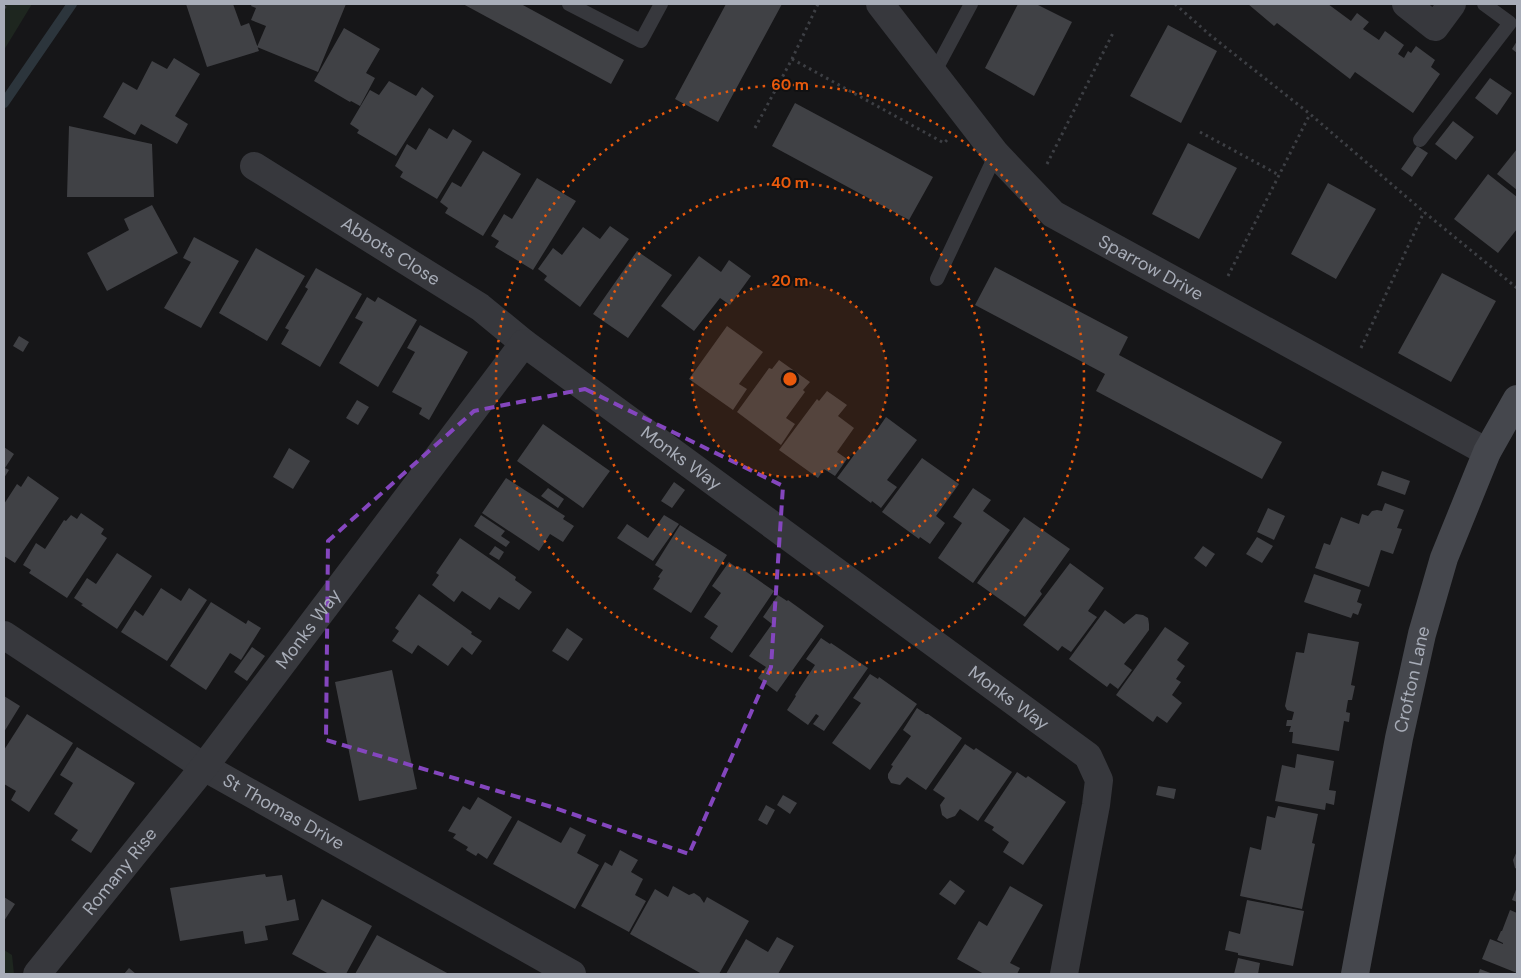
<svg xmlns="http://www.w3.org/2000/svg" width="1521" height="978" font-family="'DM Sans',sans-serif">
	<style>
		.green { fill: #1e261f }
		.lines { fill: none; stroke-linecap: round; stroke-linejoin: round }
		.stream { stroke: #2c353c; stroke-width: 10 }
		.building { fill: #404145 }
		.path { stroke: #3d3f44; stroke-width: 3; stroke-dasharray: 2.5 4; stroke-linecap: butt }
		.lane { stroke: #37383d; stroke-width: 14 }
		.street { stroke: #37383d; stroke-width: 28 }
		.secondary { stroke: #45474d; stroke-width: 28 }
		.marked { fill: none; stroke: #8446be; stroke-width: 4; stroke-dasharray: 10 6; stroke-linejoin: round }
		.ring { fill: none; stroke: #e8590c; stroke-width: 2.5; stroke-dasharray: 2.5 5 }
		.labels { text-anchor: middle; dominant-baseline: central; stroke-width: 4; stroke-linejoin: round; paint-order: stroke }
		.street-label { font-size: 18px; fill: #a8adb8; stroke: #111113 }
		.centre { fill: #e8590c; stroke: #111113; stroke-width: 2.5 }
		.ring-label { font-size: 15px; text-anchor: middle; font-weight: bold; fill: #e8590c; stroke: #111113; stroke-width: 4; stroke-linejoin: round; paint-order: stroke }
	</style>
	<rect width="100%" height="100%" fill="#161618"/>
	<path class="green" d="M4,4H32L4,50Z
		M4,950L12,955L14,974H4Z"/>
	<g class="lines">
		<path class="stream" d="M4,103L72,4"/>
	</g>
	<path class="building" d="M186,4H233L241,26L249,23L259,51L207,67Z
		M252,4H346L318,72L257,47L266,26L251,20L256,8L251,6Z
		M463,4H521L624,60L611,84Z
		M726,4H782L718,122L675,99Z
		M1018,4H1036L1072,22L1034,96L985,68Z
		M1248,4H1328L1351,21L1357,13L1369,22L1363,29L1379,40L1385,31L1404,45L1398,54L1404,58L1408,51L1411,53L1416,46L1435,60L1431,67L1440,74L1413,113L1355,72L1350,79L1277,23L1274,26Z
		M1168,25L1217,51L1181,123L1130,96Z
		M344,28L380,49L366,73L375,78L360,106L351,101L350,102L314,81Z
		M1517,41V53L1512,49Z
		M174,58L200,74L175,116L188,124L177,144L141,124L135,135L103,117L123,82L137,90L152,61L167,69Z
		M1490,78L1512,93L1497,115L1475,98Z
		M389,81L416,96L422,87L434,96L396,156L357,133L359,130L350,124L370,90L379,95Z
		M795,103L933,177L909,220L772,146Z
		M1453,121L1474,137L1456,160L1435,144Z
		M69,126L152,144L154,197H67Z
		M429,128L447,139L453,129L472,141L437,199L400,177L403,172L395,166L407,144L416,150Z
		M1188,143L1237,168L1199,239L1152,214Z
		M1417,146L1428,153L1412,177L1401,169Z
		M1517,149V190L1497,174Z
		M483,151L521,174L483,236L445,213L448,208L440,202L452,182L461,187Z
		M1488,174L1517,197V229L1498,253L1454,219Z
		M537,178L576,201L533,270L495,247L499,241L491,236L504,214L512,219Z
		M1328,183L1376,209L1336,279L1291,254Z
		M152,205L178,253L107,291L87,253L129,230L124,219Z
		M610,226L629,239L580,307L544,280L547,276L538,269L553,248L562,255L583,227L600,239Z
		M194,237L239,261L201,328L164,308L191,262L183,258Z
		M256,248L305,276L267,341L219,313Z
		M637,251L672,275L628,338L593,314Z
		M699,256L721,272L729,260L751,276L730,305L720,298L694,331L661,306Z
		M995,267L1128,337L1119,355L1282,442L1262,479L1096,391L1105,374L975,305Z
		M316,268L362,294L320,367L281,344L289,330L285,328L308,289L305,287Z
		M1442,273L1496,301L1451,382L1398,353Z
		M367,297L375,302L378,297L417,320L378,387L339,363L363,322L355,318Z
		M420,325L468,352L429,420L419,414L422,408L392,392L415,352L407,348Z
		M727,326L763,352L739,384L747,389L733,410L689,379Z
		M19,336L29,342L23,352L13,346Z
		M779,360L810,382L803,390L805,392L786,418L795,424L781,445L737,412L769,368L772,369Z
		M827,391L847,405L838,416L854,428L837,452L847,459L835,476L824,469L818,478L779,450L817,399L819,401Z
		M357,400L369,407L358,425L346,418Z
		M886,417L917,440L887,480L897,487L881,508L872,501L871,503L837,478L874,428L877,430Z
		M543,424L610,471L583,508L517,461Z
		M4,447L14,454L5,468L9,470L4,478Z
		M289,448L310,461L293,489L273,477Z
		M922,458L959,484L936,516L945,523L930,544L920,537L919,539L882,512Z
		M1382,471L1410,481L1405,495L1377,485Z
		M28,476L59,498L15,563L4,556V504L17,484L21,487Z
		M506,478L565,516L563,519L574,526L563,542L550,534L539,551L482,513Z
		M674,482L685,490L672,508L661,501Z
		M548,488L564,499L558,508L541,496Z
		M973,488L991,500L983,511L1010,530L973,583L938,558L962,523L953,517Z
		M1385,503L1404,510L1397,528L1402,529L1393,554L1381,550L1369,587L1315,568L1324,543L1330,545L1341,517L1359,524L1362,514L1368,516L1372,511L1377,510L1382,511Z
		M1268,508L1285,516L1274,540L1257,532Z
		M81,513L104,529L101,534L107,538L67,598L29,573L31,570L23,565L36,543L45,549L64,520L66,521L71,515L77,519Z
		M481,515L505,531L501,536L510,542L506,547L474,526Z
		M664,515L679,524L653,561L617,538L627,524L648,538Z
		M1024,517L1070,549L1040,591L1042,594L1025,617L977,583Z
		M680,525L727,555L691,613L653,589L660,578L658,577L663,570L655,565Z
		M1257,537L1273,546L1262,563L1246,554Z
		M460,538L516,577L515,580L532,592L519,610L499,597L490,610L462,591L454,602L432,585L439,575L436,573Z
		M495,546L504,552L499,560L489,554Z
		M1203,546L1215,554L1206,567L1194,558Z
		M117,553L152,576L117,629L81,605L83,604L74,598L87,578L96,584Z
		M729,562L737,568L738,566L774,591L732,653L710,638L718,626L704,617L721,593L712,586Z
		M1070,563L1104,588L1088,611L1097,617L1071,652L1062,646L1058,651L1023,625Z
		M1314,574L1361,590L1357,602L1362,604L1358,615L1353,613L1351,618L1304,602Z
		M161,588L181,601L189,588L207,600L167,661L121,632L135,610L143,616Z
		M419,594L472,632L471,634L482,641L472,655L462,647L448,666L418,645L412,654L392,641L399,631L395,628Z
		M778,595L787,601L788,600L824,626L777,692L758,678L766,667L749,656L772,624L763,617Z
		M211,602L246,624L248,620L261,628L241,660L230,653L206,690L170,666Z
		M1105,610L1124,624L1136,614L1143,615L1148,618L1149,624V630L1124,664L1132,670L1118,689L1110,683L1107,687L1069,659Z
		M1165,627L1189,643L1177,660L1185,666L1176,679L1181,682L1172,695L1182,703L1167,723L1157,716L1153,722L1116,695Z
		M567,628L583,639L568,661L552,651Z
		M1308,633L1359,642L1351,685L1355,686L1352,700H1348L1346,712L1350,713L1349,722L1344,721L1339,751L1292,743L1293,732H1289L1291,726H1286L1287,720H1292L1294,712L1287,710L1285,706L1296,652L1304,653Z
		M821,638L830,644L831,643L868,668L824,731L813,724L819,716L816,714L808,725L787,710L796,696L795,695L815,665L806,659Z
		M252,647L265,656L247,681L234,672Z
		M392,670L417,789L359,801L335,682Z
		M870,674L878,679L879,677L917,704L870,770L832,743L861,703L853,698Z
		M4,696L20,706L4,732Z
		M917,708L926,714H928L962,738L926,790L907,777L900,785L891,783L888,778V774L893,766L891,765L911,736L903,730Z
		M27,714L73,743L29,812L11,800L16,791L4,784V750Z
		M965,744L974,750L976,748L1012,772L978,821L960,809L955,816L947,819L942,815L940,805L945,798L933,790Z
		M77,747L135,783L91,853L71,840L78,830L54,814L73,783L60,775Z
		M1297,754L1334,761L1329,790L1336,791L1334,805L1326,803L1325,810L1275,801L1282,765L1295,768Z
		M1017,772L1026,778L1028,776L1066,802L1023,865L1003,852L1009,842L992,830L994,827L984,821Z
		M1158,786L1176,789L1174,799L1156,795Z
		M783,795L797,803L790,814L777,805Z
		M478,797L512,817L487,859L478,853L476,856L466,850L468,847L453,838L456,834L448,831L463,806L470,810Z
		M766,805L775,810L767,825L758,820Z
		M1278,806L1318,814L1312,843L1315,844L1302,909L1240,896L1250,847L1261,850L1267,816L1275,818Z
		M518,820L561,843L570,827L586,835L577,853L599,865L575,909L493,864Z
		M620,850L638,860L631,872L643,879L635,895L646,901L629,932L581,906L605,862L612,866Z
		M1517,851V869L1515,868L1513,860Z
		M265,874L266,877L282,875L287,901L295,899L299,920L265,926L268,940L245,944L243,931L180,941L170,888Z
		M950,880L965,891L955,905L939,894Z
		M673,886L689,895L694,893L700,897L704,903L707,897L749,921L719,974H702L630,934L655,889L668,897Z
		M1010,886L1043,905L1010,963L1020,968L1017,974H984L957,959L979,921L987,926Z
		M1517,887V902L1512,900Z
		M4,897L15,904L4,921Z
		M322,899L372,926L346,974H329L292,954Z
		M1247,900L1304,911L1293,966L1238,955V953L1225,950L1229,931L1240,934Z
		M1510,910L1517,913V973L1482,959L1490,939L1503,944V943L1497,940L1501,931H1502Z
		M377,935L412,954L449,974H355Z
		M777,937L794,946L778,974H726L746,939L768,952Z
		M1238,958L1260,963L1258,974H1234Z
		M129,968L136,974H124Z
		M1480,969L1493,974H1478Z"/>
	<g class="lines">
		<path class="path" d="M1175,4L1210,35L1310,114L1424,212L1517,288
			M4,8L7,4
			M792,59L944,143L947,140
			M755,128L792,59L818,4
			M1200,132L1279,175
			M1047,164L1114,31
			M1228,276L1310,114
			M1361,348L1424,212"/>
		<path class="lane" d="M569,4L641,41L661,4
			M934,73L971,4
			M1420,140L1510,23L1484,4
			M937,279L996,154"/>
		<g class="street">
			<path id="s1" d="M880,4L996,154L1053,214L1487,452"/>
			<path d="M1406,4L1435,27L1452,4"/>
			<path id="s2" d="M254,166L480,307L524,343"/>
			<path id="s3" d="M4,635L204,767L572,974"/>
			<path id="s4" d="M37,974L204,767L524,343L1088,756L1099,780L1096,805L1064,974"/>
		</g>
		<path class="secondary" id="s5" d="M1355,974L1399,738L1422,634L1444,558L1487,452L1517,399"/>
	</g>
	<path class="marked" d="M585,389L783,486L771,667L689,854L555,808L326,740L328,541L474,411Z"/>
	<circle cx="790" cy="379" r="98" fill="#e8590c" fill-opacity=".12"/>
	<g class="ring">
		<circle cx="790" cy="379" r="98"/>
		<circle cx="790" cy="379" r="196"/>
		<circle cx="790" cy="379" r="294"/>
	</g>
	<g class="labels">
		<g class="street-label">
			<text stroke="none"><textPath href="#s2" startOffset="161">Abbots Close</textPath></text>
			<text stroke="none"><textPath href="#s1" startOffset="384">Sparrow Drive</textPath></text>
			<text stroke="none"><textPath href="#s4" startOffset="992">Monks Way</textPath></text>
			<text stroke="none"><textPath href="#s4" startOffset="439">Monks Way</textPath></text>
			<text stroke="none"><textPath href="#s5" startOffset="300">Crofton Lane</textPath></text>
			<text stroke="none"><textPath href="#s4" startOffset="1398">Monks Way</textPath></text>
			<text stroke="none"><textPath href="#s3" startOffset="331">St Thomas Drive</textPath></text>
			<text stroke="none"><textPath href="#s4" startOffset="132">Romany Rise</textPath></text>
		</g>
	</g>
	<circle cx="790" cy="379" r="8" class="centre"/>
	<g class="ring-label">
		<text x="790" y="90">60 m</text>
		<text x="790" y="188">40 m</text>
		<text x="790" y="286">20 m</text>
	</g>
	<rect width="1521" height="978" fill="none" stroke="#a8adb8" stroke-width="10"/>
</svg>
